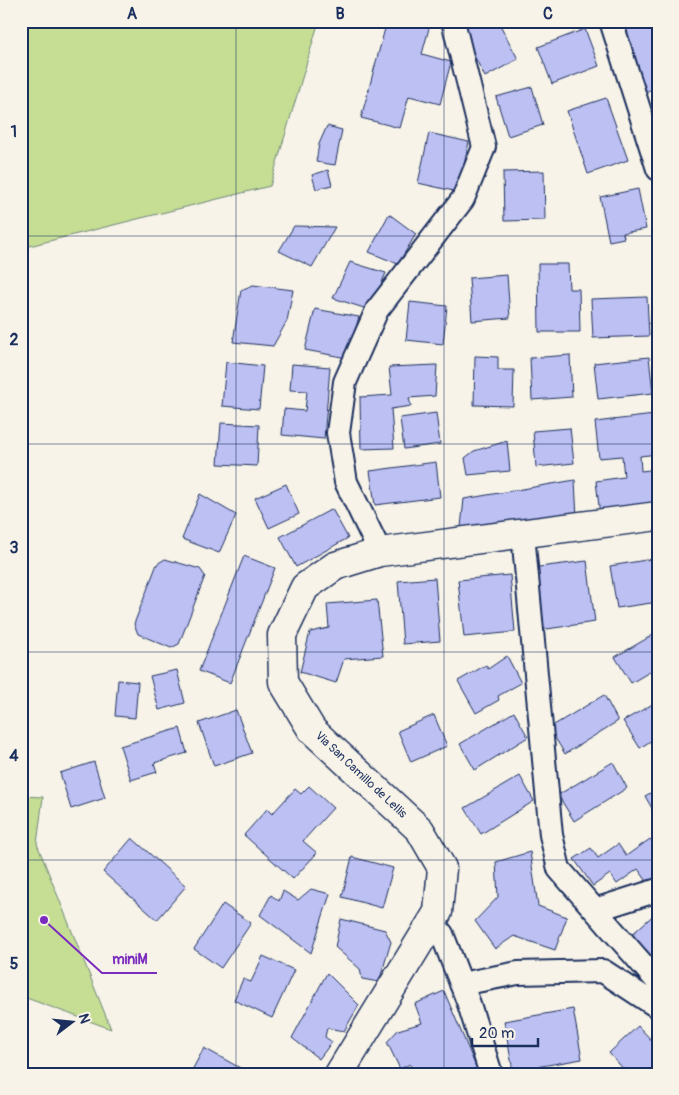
<svg xmlns="http://www.w3.org/2000/svg" width="679" height="1095" font-family="Pangolin,sans-serif">
	<style>
		.green { fill: #c5de94; stroke: #708679 }
		.building { fill: #bdc0f2; stroke: #1b2f5e }
		.lines { fill: none; stroke-linecap: round; stroke-linejoin: round }
		.street-casing { stroke: #1b2f5e; stroke-width: 26 }
		.secondary-casing { stroke: #1b2f5e; stroke-width: 31 }
		.street { stroke: #f7f3e8; stroke-width: 22 }
		.secondary { stroke: #f7f3e8; stroke-width: 28 }
		.grid { fill: none; stroke: #1b2f5e; stroke-width: 1; stroke-opacity: 0.55 }
		.labels { text-anchor: middle; dominant-baseline: central; stroke-width: 5; stroke-linejoin: round; paint-order: stroke }
		.street-label { font-size: 12px; fill: #1b2f5e; stroke: #f7f3e8 }
		.leader { fill: none; stroke: #7b2cbf; stroke-width: 2 }
		.callout-dot { fill: #7b2cbf; stroke: #f7f3e8; stroke-width: 2 }
		.callout-label { font-size: 14px; text-anchor: middle; font-weight: bold; fill: #7b2cbf; stroke: #f7f3e8; stroke-width: 5; stroke-linejoin: round; paint-order: stroke }
		.neatline { fill: none; stroke: #1b2f5e; stroke-width: 2 }
		.grid-label { font-size: 16px; text-anchor: middle; font-weight: bold; fill: #1b2f5e }
	</style>
	<rect width="100%" height="100%" fill="#f7f3e8"/>
	<filter id="ink" filterUnits="userSpaceOnUse"><feTurbulence type="fractalNoise" baseFrequency=".02" numOctaves="2"/><feDisplacementMap in="SourceGraphic" scale="10" xChannelSelector="R" yChannelSelector="G"/><feConvolveMatrix kernelMatrix="1 2 1 2 8 2 1 2 1" color-interpolation-filters="sRGB"/></filter>
	<g filter="url(#ink)">
		<path class="green" d="M21,21H319L270,186L21,248Z
			M21,796L43,797L37,844L111,1029L21,996Z"/>
		<path class="building" d="M387,21H431L422,54L451,62L440,104L409,96L400,128L361,118Z
			M463,21H498L518,59L485,77L458,24Z
			M645,21H658V87L640,94L622,30Z
			M585,29L599,66L552,84L538,47Z
			M532,87L543,125L508,136L496,97Z
			M606,98L628,160L588,174L567,111Z
			M658,114V142L651,116Z
			M327,126L342,130L335,165L316,162L319,144Z
			M429,133L469,142L458,192L418,183Z
			M328,170L332,185L316,189L312,175Z
			M544,171L545,220L504,221L503,172Z
			M638,189L646,229L623,233L624,238L609,241L600,197Z
			M389,214L416,234L398,264L369,252Z
			M294,226L335,227L312,267L279,251Z
			M350,262L386,273L370,310L333,298Z
			M538,264H568L569,289H579L580,332H539Z
			M507,275L510,318L472,321L469,278Z
			M253,285L293,290L287,321L273,346L233,342L241,290Z
			M647,297L649,336L593,338L591,299Z
			M410,302L447,306L443,344L406,340Z
			M315,309L359,317L347,358L305,350Z
			M570,355L572,397L532,400L530,358Z
			M475,356L498,357V370H514L513,406L474,405Z
			M649,357L653,393L598,399L594,363Z
			M226,362L263,366L259,409L222,406Z
			M292,364L330,367L324,439L282,435L284,409L305,411L307,391L290,390Z
			M437,365L435,396L409,398L411,406L391,409L394,448L361,449L360,397L392,395L389,367Z
			M436,413L440,444L404,449L400,418Z
			M654,415L658,454L640,456L641,471L658,469V508L600,515L596,481L624,477L622,456L599,458L595,422Z
			M221,423L259,425L257,466L218,464Z
			M570,428L574,463L536,467L533,431Z
			M507,441L510,471L468,475L465,458L474,451Z
			M436,462L440,497L375,505L370,471Z
			M575,480L577,519L460,536L464,499Z
			M286,484L299,514L269,528L255,498Z
			M200,494L236,515L219,553L182,539Z
			M332,509L348,538L296,567L280,537Z
			M244,556L275,568L230,683L199,671Z
			M658,558V602L617,608L610,566Z
			M165,559L200,569L205,576L179,644L171,648L138,634L134,624L157,564Z
			M587,561L595,622L540,630L531,568Z
			M510,575L515,632L464,637L458,580Z
			M435,578L440,641L403,644L398,581Z
			M377,600L383,656L344,659L336,683L300,672L310,632L329,628L327,604Z
			M658,632V667L631,683L615,657Z
			M507,656L521,683L498,696L499,700L476,713L458,681L486,665L488,669Z
			M177,670L185,703L159,710L150,676Z
			M118,680L138,682L135,718L115,716Z
			M604,695L618,721L565,754L549,728Z
			M658,701V736L640,748L623,721Z
			M236,710L252,753L214,766L199,723Z
			M514,712L528,737L475,770L460,744Z
			M434,715L447,746L411,762L398,731Z
			M180,728L187,753L154,763L157,772L131,780L120,746Z
			M94,762L105,798L71,809L60,773Z
			M613,762L627,788L574,821L558,795Z
			M520,776L534,801L481,834L465,808Z
			M309,786L333,808L303,841L317,853L293,879L244,835L267,809L272,814L295,789L301,794Z
			M658,789V819L645,796Z
			M132,838L186,886L157,920L103,872Z
			M650,839L658,847V878L649,884L638,869L617,884L610,874L593,886L574,859L591,848L598,858L618,844L626,856Z
			M530,852L538,906L567,917L555,950L514,936L495,949L475,921L498,897L496,862Z
			M352,857L393,868L382,908L342,897Z
			M311,889L330,894L311,953L260,915L271,895L279,901L283,891L298,900Z
			M223,904L251,923L221,968L194,949Z
			M658,911V966L630,936Z
			M341,919L385,930L391,942L379,982L362,979L360,969L335,947Z
			M263,956L294,970L272,1018L234,1000L243,979L251,982Z
			M327,973L359,1005L344,1031L327,1028L325,1037L332,1042L319,1059L292,1038Z
			M444,991L479,1074H414L410,1064L400,1069L387,1042L398,1030L422,1023L415,1004Z
			M573,1009L582,1059L513,1071L504,1021Z
			M638,1026L658,1047V1074H628L609,1053Z
			M204,1048L251,1074H190Z"/>
		<g class="lines">
			<defs>
				<path id="street" d="M611,21L658,169
					M523,534L551,835L559,869L658,982
					M380,552L346,482L338,433L345,382L377,310L463,199L484,147L453,21
					M595,910L658,890
					M432,922L442,934L469,1004L491,1074
					M461,984L518,973L603,971L658,1007"/>
				<path id="secondary" d="M339,1074L438,912L442,868L420,830L312,730L283,682L282,635L305,587L335,566L380,552L658,516"/>
			</defs>
			<use href="#street" class="street-casing"/>
			<use href="#secondary" class="secondary-casing"/>
			<use href="#street" class="street"/>
			<use href="#secondary" class="secondary"/>
		</g>
	</g>
	<path class="grid" d="M236,21V1074M444,21V1074M21,236H658M21,444H658M21,652H658M21,860H658"/>
	<g class="labels">
		<g class="street-label">
			<text transform="translate(361 775) rotate(43)">Via San Camillo de Lellis</text>
		</g>
	</g>
	<path class="leader" d="M44 920L102 973H157"/>
	<circle class="callout-dot" cx="44" cy="920" r="5"/>
	<g class="callout-label">
		<text x="130" y="964">miniM</text>
	</g>
	<rect width="679" height="1095" fill="none" stroke="#f7f3e8" stroke-width="55"/>
	<g transform="translate(72 1022) rotate(74)" stroke="#f7f3e8" stroke-width="4" paint-order="stroke">
	<path d="M0-4L9 19L0 12L-9 19Z" fill="#1b2f5e"/>
	<text y="-8" font-size="14" font-weight="bold" text-anchor="middle" fill="#1b2f5e">N</text>
	</g>
	<path d="M472 1038v8h66v-8" fill="none" stroke="#1b2f5e" stroke-width="2.5"/>
	<text x="479" y="1038" font-size="15" fill="#1b2f5e" stroke="#f7f3e8" stroke-width="4" paint-order="stroke">20 m</text>
	<rect x="28" y="28" width="624" height="1040" class="neatline"/>
	<g class="grid-label">
		<text x="132" y="19">A</text>
		<text x="340" y="19">B</text>
		<text x="548" y="19">C</text>
		<text x="14" y="137">1</text>
		<text x="14" y="345">2</text>
		<text x="14" y="553">3</text>
		<text x="14" y="761">4</text>
		<text x="14" y="969">5</text>
	</g>
</svg>
